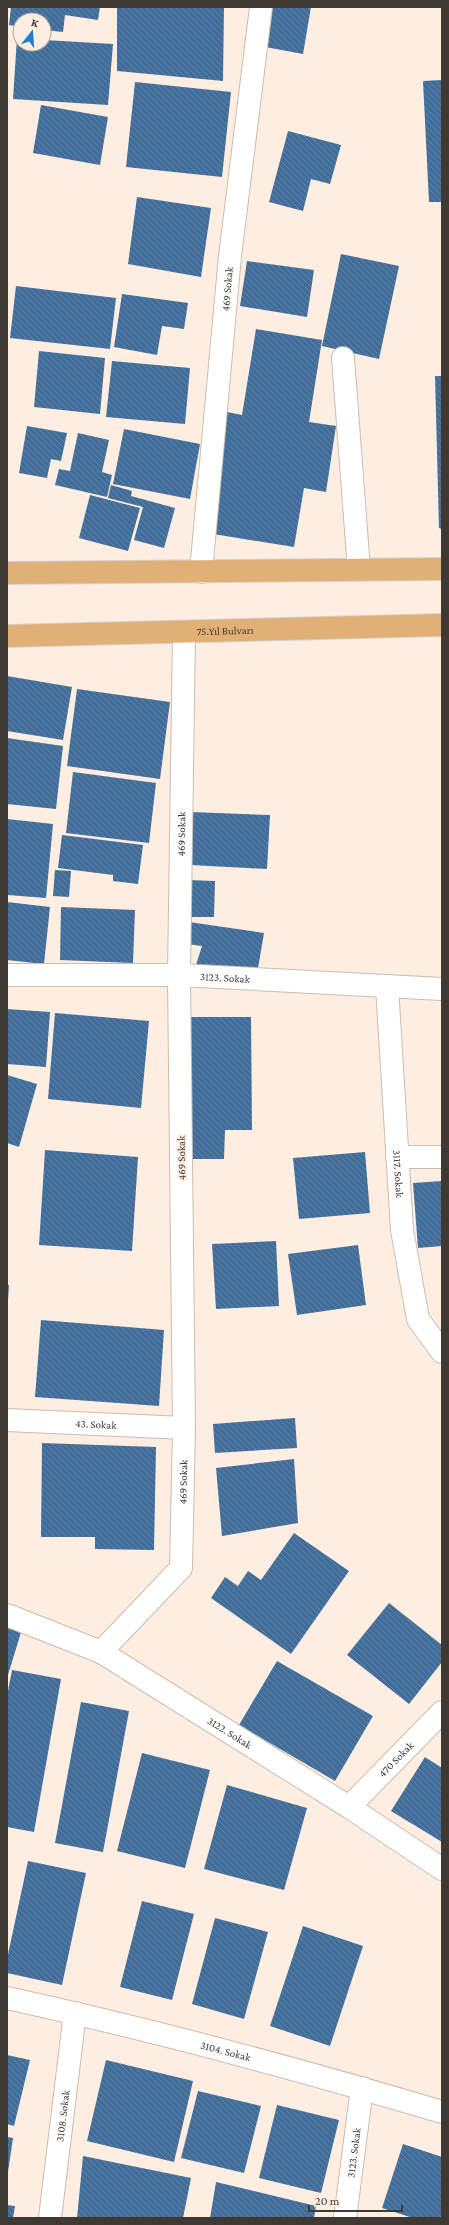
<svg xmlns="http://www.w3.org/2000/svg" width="449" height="2225" font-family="'Crimson Pro',serif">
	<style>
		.building { fill: url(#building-back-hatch) }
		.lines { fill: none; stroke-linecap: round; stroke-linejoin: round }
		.minor-casing { stroke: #cbbdb0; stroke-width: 24 }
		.major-casing { stroke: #d5d3d2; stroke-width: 24 }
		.minor { stroke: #fff; stroke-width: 22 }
		.major { stroke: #e1b077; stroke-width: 22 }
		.labels { text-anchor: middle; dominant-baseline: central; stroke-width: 4; stroke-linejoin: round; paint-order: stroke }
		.street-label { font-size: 11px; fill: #3f3934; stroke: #fdeee1 }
	</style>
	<defs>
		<pattern id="building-back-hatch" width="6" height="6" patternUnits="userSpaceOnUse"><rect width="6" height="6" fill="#416d9a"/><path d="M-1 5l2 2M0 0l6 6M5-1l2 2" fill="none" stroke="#6283a4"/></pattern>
	</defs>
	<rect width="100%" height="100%" fill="#fdeee1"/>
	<path class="building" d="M11,7H100L98,20L65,15L63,32L44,30V20H20V27L9,25Z
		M117,7H224L223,81L117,71Z
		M266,7H311L303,54L260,46Z
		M17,38H20V44H44V40L113,44L108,105L13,99Z
		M442,80V202H429L423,81Z
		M135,82L231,92L222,177L126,167Z
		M41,105L108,117L100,165L33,153Z
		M288,131L341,145L330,184L311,179L303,211L269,202Z
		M137,197L211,208L201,277L128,264Z
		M341,254L399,266L379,359L322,346Z
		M247,261L314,270L307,317L240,306Z
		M16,286L116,298L110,349L10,338Z
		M122,294L188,303L184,329L162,326L157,355L114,347Z
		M256,329L322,340L309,422L336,426L326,492L304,488L294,547L207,533L227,412L242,415Z
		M39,351L105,358L100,414L34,407Z
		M112,361L190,368L185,424L106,417Z
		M435,376H442V529L439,528Z
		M27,426L67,433L61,461L51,459L47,478L19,473Z
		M124,429L200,444L190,499L113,484Z
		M78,433L109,440L102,472L112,475L107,497L55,485L59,469L70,471Z
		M111,485L132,491L131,496L175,508L164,548L134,540L143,507L108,498Z
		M90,495L140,508L128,551L79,538Z
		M7,676L72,687L63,740L7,731Z
		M77,689L170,702L160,779L67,766Z
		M7,738L63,746L56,809L7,804Z
		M73,772L156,783L149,843L66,833Z
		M191,812L270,815L267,869L191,865Z
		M7,819L53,824L46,898L7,895Z
		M62,835L143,845L138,884L113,881V875L58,868Z
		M55,870L71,871L69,897L53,896Z
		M187,880L215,881L214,917H187Z
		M7,902L50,907L44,964L7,960Z
		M61,907L135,910L133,963L60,960Z
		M189,922L264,933L257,974L196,965L202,946L186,944Z
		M7,1009L50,1012L46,1067L7,1064Z
		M55,1013L149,1021L141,1108L48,1099Z
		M186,1017H251L252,1130H225L224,1159H186Z
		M7,1075L37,1084L19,1147L7,1143Z
		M45,1150L138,1157L132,1251L39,1245Z
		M365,1152L370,1213L299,1219L293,1158Z
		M442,1181V1246L418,1248L413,1183Z
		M276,1241L279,1306L216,1309L212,1244Z
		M358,1245L366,1305L297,1315L288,1254Z
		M7,1285H9L8,1300H7Z
		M41,1320L164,1330L159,1406L35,1397Z
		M295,1418L297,1448L215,1453L213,1424Z
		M42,1443L156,1447L154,1550L95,1549V1537H41Z
		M294,1459L298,1523L222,1536L216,1468Z
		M294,1533L349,1571L291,1654L211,1598L225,1577L238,1586L248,1571L261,1580Z
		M389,1603L442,1645V1662L409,1704L347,1655Z
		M7,1621L23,1626L7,1678Z
		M277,1661L373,1716L335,1781L239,1725Z
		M12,1670L61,1679L34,1832L7,1827V1696Z
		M81,1702L129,1711L103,1852L55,1843Z
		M142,1753L210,1770L185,1868L117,1851Z
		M425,1757L442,1768V1842L391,1811Z
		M227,1785L307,1808L284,1890L204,1869Z
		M28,1861L86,1873L62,1985L7,1973V1959Z
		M142,1901L194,1914L172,2000L120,1987Z
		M215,1918L268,1932L244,2019L192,2004Z
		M303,1926L363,1946L330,2046L270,2026Z
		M7,2055L30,2060L14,2126L7,2124Z
		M106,2060L193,2081L174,2162L87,2141Z
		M198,2091L261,2106L244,2173L181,2158Z
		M277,2105L339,2120L321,2193L259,2178Z
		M7,2137L13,2138L8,2172H7Z
		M403,2144L442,2157V2218H413L382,2208Z
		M83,2156L191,2178L183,2218H77Z
		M216,2182L316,2206L314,2218H210Z
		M7,2205L15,2206L13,2218H7Z"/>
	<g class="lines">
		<defs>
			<g id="minor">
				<path d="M343,358L359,570"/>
				<path id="s1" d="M201,572L230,256L261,7"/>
				<path id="s2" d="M7,975H179L442,989"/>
				<path id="s3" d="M387,986L402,1230L418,1319L442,1352"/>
				<path d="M397,1157H442"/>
				<path id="s4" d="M7,1420L184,1428"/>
				<path id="s5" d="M7,1615L101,1652L349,1807L442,1869"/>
				<path id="s6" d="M101,1652L181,1568L184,1428L179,975L184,632"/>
				<path id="s7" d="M349,1807L442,1712"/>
				<path id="s8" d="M7,1998C154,2030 298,2069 442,2112"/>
				<path id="s9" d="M50,2218L75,2013"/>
				<path id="s10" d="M345,2218L362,2088"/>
			</g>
			<g id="major">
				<path d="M7,573L442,569"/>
				<path id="s11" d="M7,636L442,625"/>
			</g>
		</defs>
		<use href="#minor" class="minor-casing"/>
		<use href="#major" class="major-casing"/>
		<use href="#minor" class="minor"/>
		<use href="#major" class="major"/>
	</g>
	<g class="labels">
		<g class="street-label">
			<text stroke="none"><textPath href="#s1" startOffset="284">469 Sokak</textPath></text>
			<text stroke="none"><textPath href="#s11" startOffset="218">75.Yıl Bulvarı</textPath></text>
			<text stroke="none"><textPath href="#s6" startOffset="850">469 Sokak</textPath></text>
			<text stroke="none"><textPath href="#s2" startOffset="218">3123. Sokak</textPath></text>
			<text transform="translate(181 1158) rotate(-91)">469 Sokak</text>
			<text stroke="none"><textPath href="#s3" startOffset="188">3117. Sokak</textPath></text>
			<text stroke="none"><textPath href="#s4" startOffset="89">43. Sokak</textPath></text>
			<text stroke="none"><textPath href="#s6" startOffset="202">469 Sokak</textPath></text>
			<text stroke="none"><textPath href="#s5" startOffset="253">3122. Sokak</textPath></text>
			<text stroke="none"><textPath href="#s7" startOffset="67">470 Sokak</textPath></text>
			<text stroke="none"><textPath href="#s8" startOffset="225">3104. Sokak</textPath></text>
			<text stroke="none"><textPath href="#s9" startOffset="103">3108. Sokak</textPath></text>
			<text stroke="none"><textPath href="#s10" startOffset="66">3123. Sokak</textPath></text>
		</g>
	</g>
	<rect width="449" height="2225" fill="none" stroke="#3f3934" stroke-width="16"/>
	<g transform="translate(32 32) rotate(17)"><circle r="19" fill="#fdeee1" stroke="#b1a69c"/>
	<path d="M0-3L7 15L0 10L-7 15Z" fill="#227dca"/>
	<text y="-6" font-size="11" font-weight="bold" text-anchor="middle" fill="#3f3934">K</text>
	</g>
	<path d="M309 2205v6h93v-6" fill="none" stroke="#3f3934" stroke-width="2"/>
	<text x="315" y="2205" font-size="12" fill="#3f3934" stroke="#fdeee1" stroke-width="3" paint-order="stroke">20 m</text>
</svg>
